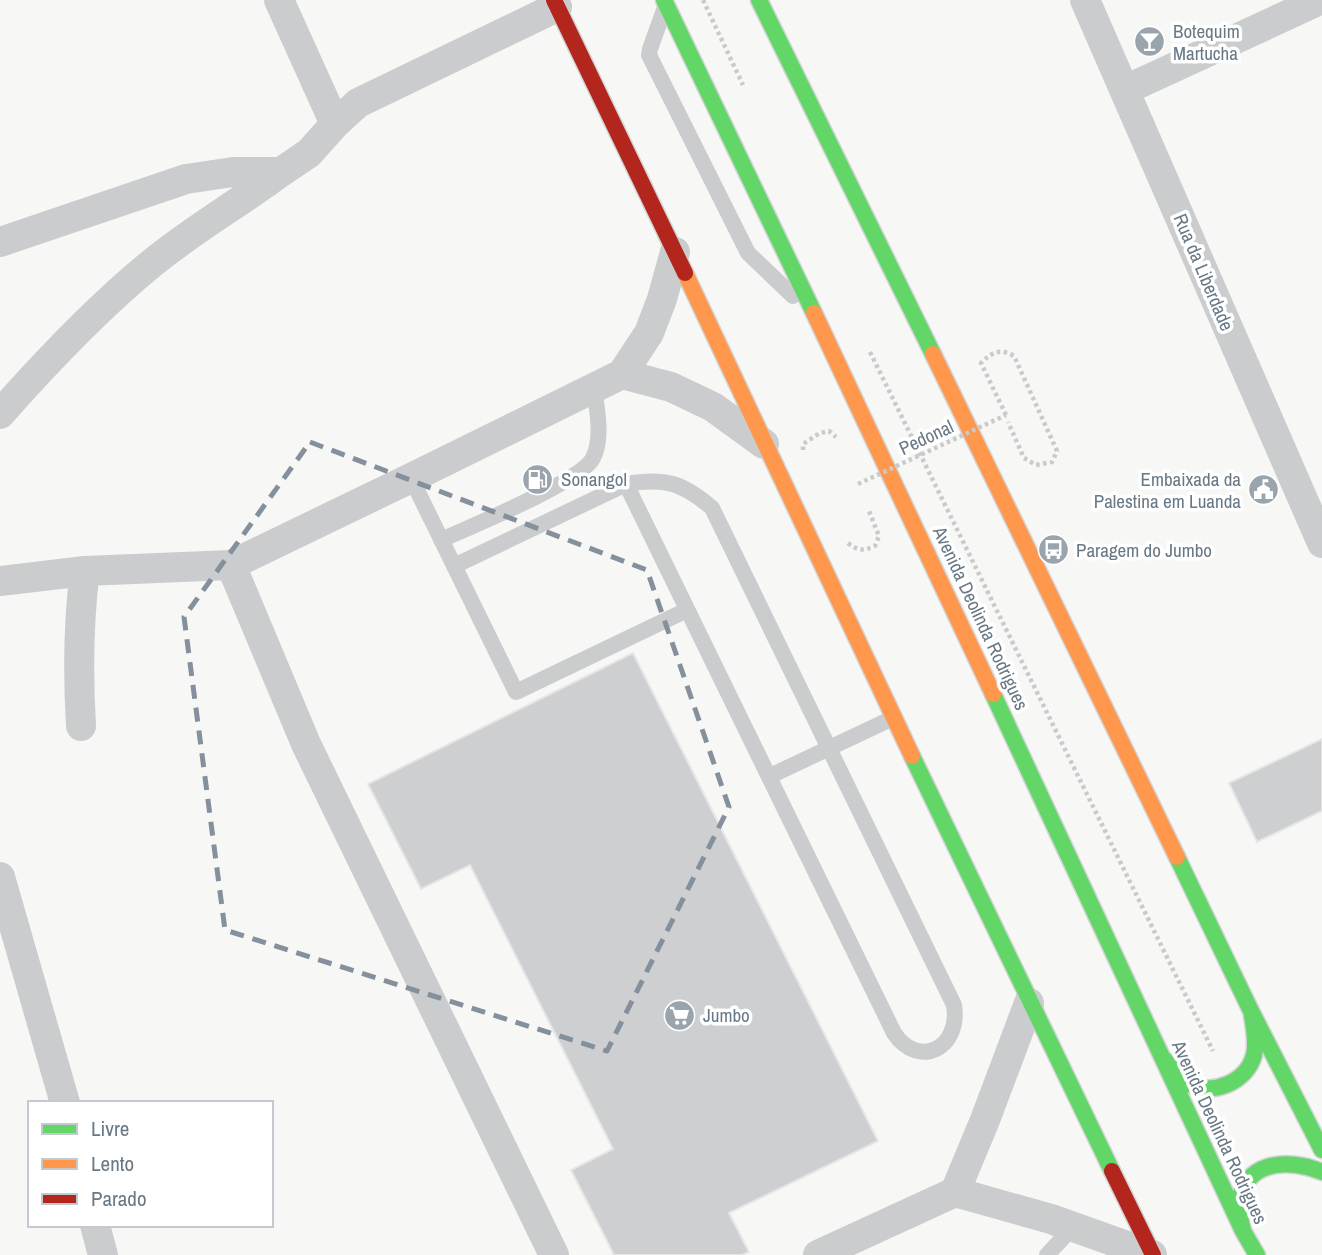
<svg xmlns="http://www.w3.org/2000/svg" width="1322" height="1255" font-family="'Archivo Narrow',sans-serif">
	<style>
		.building { fill: #cecfd0; stroke: #e6e6e6; stroke-width: 2 }
		.lines { fill: none; stroke-linecap: round; stroke-linejoin: round }
		.fast-casing { stroke: #d3d4d5; stroke-width: 19 }
		.slow-casing { stroke: #d3d4d5; stroke-width: 19 }
		.jam-casing { stroke: #d3d4d5; stroke-width: 19 }
		.path { stroke: #c9cacb; stroke-width: 4.5; stroke-dasharray: 3.5 3.5; stroke-linecap: butt }
		.lane { stroke: #cbcccd; stroke-width: 16 }
		.street { stroke: #cbcccd; stroke-width: 30 }
		.fast { stroke: #63d668; stroke-width: 16 }
		.slow { stroke: #ff974d; stroke-width: 16 }
		.jam { stroke: #b3261e; stroke-width: 16 }
		.path-bridge { stroke: #c9cacb; stroke-width: 4.5; stroke-dasharray: 3.5 3.5; stroke-linecap: butt }
		.marked { fill: none; stroke: #84909b; stroke-width: 5; stroke-dasharray: 14 9; stroke-linejoin: round }
		.labels { text-anchor: middle; dominant-baseline: central; stroke-width: 7; stroke-linejoin: round; paint-order: stroke }
		.poi-label { font-size: 19px; fill: #687885; stroke: #fff; text-anchor: start }
		.street-label { font-size: 19px; fill: #687885; stroke: #fff }
	</style>
	<rect width="100%" height="100%" fill="#f7f7f6"/>
	<path class="building" d="M633,653L878,1141L729,1213L749,1252L742,1255H614L571,1170L613,1149L470,865L421,889L368,784Z
		M1322,739V811L1257,842L1229,783Z"/>
	<g class="lines">
		<defs>
			<path id="fast" d="M664,0L814,313
				M759,0L933,354
				M993,694L1243,1231L1257,1255
				M912,756L1112,1171
				M1177,857L1250,1009L1322,1150
				M1164,1059C1171,1068 1178,1077 1187,1083C1212,1097 1247,1082 1254,1055C1257,1042 1254,1028 1252,1016
				M1243,1231C1242,1224 1239,1216 1239,1209C1240,1161 1287,1157 1322,1172"/>
			<path id="slow" d="M685,273L912,756
				M814,313L993,694
				M933,354L1177,857"/>
			<path id="jam" d="M554,0L685,273
				M1112,1171L1153,1255"/>
		</defs>
		<use href="#fast" class="fast-casing"/>
		<use href="#slow" class="slow-casing"/>
		<use href="#jam" class="jam-casing"/>
		<path class="path" d="M703,0L743,85
			M870,352L1213,1051
			M1006,415L981,363C992,352 1000,348 1014,356L1057,451L1052,462L1036,465L1024,458L1008,422
			M803,450V444L820,433L829,431L836,437
			M848,543C858,551 864,551 875,546L879,536L869,511"/>
		<path class="lane" d="M664,10L650,49L649,55L748,253L793,296
			M411,478L516,692L687,610
			M441,540C470,527 582,481 593,458C603,439 597,408 594,388
			M454,566L626,484C665,477 683,483 712,508L954,1005C961,1048 919,1070 894,1033L626,484
			M770,776L893,718
			M1047,1255L1073,1227"/>
		<path class="street" d="M279,0L335,124
			M1085,0L1322,543
			M1125,90L1320,0
			M0,242L186,179L233,172H281L309,153L335,124L358,103L557,7
			M622,374L671,387L713,407L764,444
			M0,414C47,361 96,309 151,264C192,230 238,204 281,172
			M231,565L306,744L554,1255
			M0,581L85,571L231,565L411,478L622,374L649,333L662,299L675,252
			M81,726C78,674 78,623 85,571
			M0,877L65,1103
			M955,1192L985,1120L1029,1003
			M95,1225L103,1255
			M818,1255L955,1192L1051,1219L1152,1255"/>
		<use href="#fast" class="fast"/>
		<use href="#slow" class="slow"/>
		<use href="#jam" class="jam"/>
		<path class="path-bridge" d="M858,484L1006,415"/>
	</g>
	<path class="marked" d="M310,442L647,570L729,807L607,1051L225,930L184,617Z"/>
	<defs>
		<symbol id="bar-disc" viewBox="-11 -11 22 22"><circle r="9.5" fill="#9aa4ad" stroke="#fff"/><path d="M-6-5H6L.8 .8V4.5H3.5V6h-7V4.5H-.8V.8Z" fill="#fff"/></symbol>
		<symbol id="fuel-disc" viewBox="-11 -11 22 22"><circle r="9.5" fill="#9aa4ad" stroke="#fff"/><path d="M-5.5-6h7V0h2V4h1.3V-2.5L3-4.5l.8-.8L6-3V5H2.5V1h-1V6h-7ZM-4.2-4.7v3.2H.2V-4.7Z" fill="#fff"/></symbol>
		<symbol id="civic-disc" viewBox="-11 -11 22 22"><circle r="9.5" fill="#9aa4ad" stroke="#fff"/><path d="M-.6-6.5H3V-4.5H.6V-3L4-1V1h2V6H-6V1h2V-1L-.6-3ZM-1.2 2.5V6h2.4V2.5Z" fill="#fff"/></symbol>
		<symbol id="bus-disc" viewBox="-11 -11 22 22"><circle r="9.5" fill="#9aa4ad" stroke="#fff"/><path d="M-5-6H5V4H4V6H2V4H-2V6H-4V4H-5ZM-3.5-4V0h7V-4ZM-3.5 1.2v1.5H-2V1.2ZM2 1.2v1.5H3.5V1.2Z" fill="#fff"/></symbol>
		<symbol id="supermarket-disc" viewBox="-11 -11 22 22"><circle r="9.5" fill="#9aa4ad" stroke="#fff"/><path d="M-6-5.5h2.5l.6 2H6L4.5 2H-2.5L-4.4-4H-6ZM-1.5 3.2a1.3 1.3 0 1 0 .1 0ZM3 3.2a1.3 1.3 0 1 0 .1 0Z" fill="#fff"/></symbol>
	</defs>
	<g fill-rule="evenodd">
		<use href="#bar-disc" x="1132" y="24" width="35" height="35"/>
		<use href="#fuel-disc" x="520" y="462" width="35" height="35"/>
		<use href="#civic-disc" x="1246" y="472" width="35" height="35"/>
		<use href="#bus-disc" x="1036" y="532" width="35" height="35"/>
		<use href="#supermarket-disc" x="662" y="998" width="35" height="35"/>
	</g>
	<g class="labels">
		<g class="poi-label">
			<text x="1173" y="31">Botequim<tspan x="1173" dy="22">Martucha</tspan></text>
			<text x="561" y="479">Sonangol</text>
			<text x="1241" y="479" text-anchor="end">Embaixada da<tspan x="1241" dy="22">Palestina em Luanda</tspan></text>
			<text x="1076" y="550">Paragem do Jumbo</text>
			<text x="703" y="1015">Jumbo</text>
		</g>
		<g class="street-label">
			<text transform="translate(1204 272) rotate(67)">Rua da Liberdade</text>
			<text transform="translate(926 437) rotate(-25)">Pedonal</text>
			<text transform="translate(981 618) rotate(65)">Avenida Deolinda Rodrigues</text>
			<text transform="translate(1220 1132) rotate(65)">Avenida Deolinda Rodrigues</text>
		</g>
	</g>
	<rect x="28" y="1101" width="245" height="126" fill="#ffffff" stroke="#c3c9ce" stroke-width="2"/>
	<rect x="42" y="1124" width="35" height="10" fill="#63d668" stroke="#c3c9ce" stroke-width="2"/>
	<text x="91" y="1136" font-size="21" fill="#687885">Livre</text>
	<rect x="42" y="1159" width="35" height="10" fill="#ff974d" stroke="#c3c9ce" stroke-width="2"/>
	<text x="91" y="1171" font-size="21" fill="#687885">Lento</text>
	<rect x="42" y="1194" width="35" height="10" fill="#b3261e" stroke="#c3c9ce" stroke-width="2"/>
	<text x="91" y="1206" font-size="21" fill="#687885">Parado</text>
</svg>
